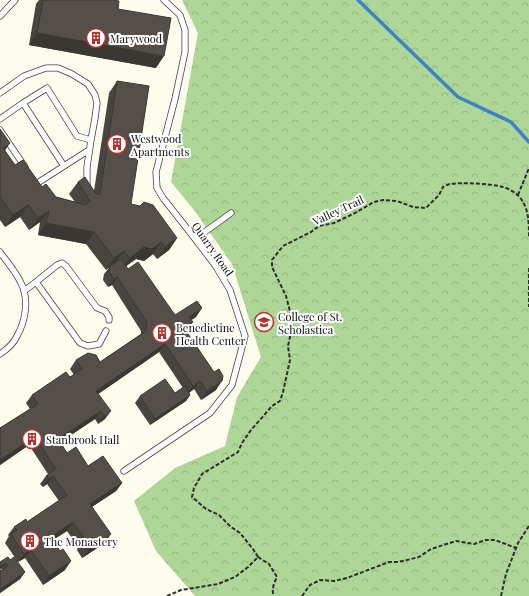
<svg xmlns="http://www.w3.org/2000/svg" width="529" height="596" font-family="'Playfair Display',serif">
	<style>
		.forest { fill: url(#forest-crowns) }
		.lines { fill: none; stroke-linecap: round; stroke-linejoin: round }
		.stream { stroke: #3d83c8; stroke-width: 3.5 }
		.lane-casing { stroke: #3f3f3f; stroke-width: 7 }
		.path { stroke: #2e2e2e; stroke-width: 2; stroke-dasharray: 4 2; stroke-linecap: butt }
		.lane { stroke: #fff; stroke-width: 5.5 }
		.wall { fill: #48443f }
		.shaded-wall { fill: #3b3733 }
		.building { fill: #544f49; stroke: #3b3733 }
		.labels { text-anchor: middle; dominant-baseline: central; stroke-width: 4; stroke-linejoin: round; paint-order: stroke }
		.poi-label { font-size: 11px; fill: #0c0c0c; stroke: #fff; text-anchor: start }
		.street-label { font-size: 11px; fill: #0c0c0c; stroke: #fff }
	</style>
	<defs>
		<pattern id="forest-crowns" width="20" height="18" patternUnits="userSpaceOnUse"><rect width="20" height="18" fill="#aed797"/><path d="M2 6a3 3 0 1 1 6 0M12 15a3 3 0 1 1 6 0" fill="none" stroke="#94b781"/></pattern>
	</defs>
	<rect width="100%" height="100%" fill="#fefcec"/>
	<path class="forest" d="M182,0H529V596H195L156,551L134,501L175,468L225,446L237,397L261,357L232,264L194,210L171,182L198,33Z"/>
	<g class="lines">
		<path class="stream" d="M358,0L458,97L511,122L529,142"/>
		<defs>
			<path id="lane" d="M0,16L15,0
				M0,93L24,76L46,68H58L72,74L88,84L95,95L97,103L95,118L91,140L87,167V186
				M23,103L47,88L77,136L91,140
				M0,119L23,103L64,166
				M0,130L25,167
				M36,184L89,150
				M195,239L231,213
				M0,252C7,262 16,272 21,283C29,299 26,320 17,336C14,343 6,350 0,354
				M36,282L57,265L62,263L66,266L97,308L105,311L109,317V320
				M24,291L36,282L80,343L88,346L99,344L106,331
				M124,471L210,413L232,385L245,336L230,290L215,265L189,231L163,198L157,188L156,172L175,99L185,52V30L180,15L164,0"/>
		</defs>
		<use href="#lane" class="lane-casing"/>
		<path class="path" d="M518,195L529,168
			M529,268V307
			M258,557L253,549L240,533L231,527L219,515L206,509L192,497L194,488L202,474L238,452L242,443L251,430L272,406L280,401L283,392L290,360L288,346L293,323L286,296L272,267V260L283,246L311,232L319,226L334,223L353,214L374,202L383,200L397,201L413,207L426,208L439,195L443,187C445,186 448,184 451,184C460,182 495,184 503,187C511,189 521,196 524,204C529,213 529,227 529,237
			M258,557L269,564L277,577C274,583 271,590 274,596
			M167,596L181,590L218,584L235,577L248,567L258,557
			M302,596L310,585L320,580L334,581L347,578L389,562H398L407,560L419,557L431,549L456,541L474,544L486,540H495L516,548
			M501,596L506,574L518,543L529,526"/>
		<use href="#lane" class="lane"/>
	</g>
	<path class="wall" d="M39,0H113L118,9L156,68L29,45L36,4Z
		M117,81L131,204L177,238L169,250L157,259L153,254L144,261L136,259L126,266L128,269L175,315L196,317L191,320L186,331L216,390L201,400L194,389L189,393L190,395L186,401L150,425L135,403L140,396L175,393L183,388L159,352L98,394L105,419L98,424L95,419L60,442L67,453L88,466L122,483L116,491L92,507L105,543L82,558L77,550L78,547L67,531L53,540L65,570L43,585L25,558L18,562L5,543L9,536L8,535L14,527L27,522L59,501L47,484L43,487L40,484L46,476L48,474L29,445L0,465V428L30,409L26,403L32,395L70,377L74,375L70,369L76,360L100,362L141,334V331L112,285L108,287L103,280L104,274L109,268L106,270L86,244L38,235L40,222L29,230L20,217L5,227L0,220V129L5,151L15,165L42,187L56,197L75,202L69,194L78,182L94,191L109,93Z
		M10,560L25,572L20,579L0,593V571L2,570L0,562Z"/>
	<path class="shaded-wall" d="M37,33L164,56L156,68L29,45Z
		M10,143L2,155L3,148Z
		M28,205L20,217L5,227L13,215Z
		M49,211L40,222L29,230L38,218Z
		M46,223L94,232L86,244L38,235Z
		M177,238L169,250L157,259L165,247Z
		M161,242L153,254L144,261L136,259L121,270L130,258L144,247Z
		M124,251L115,263L110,266L106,270L114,258Z
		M117,277L112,285L108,287L114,279Z
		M202,308L196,317L184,325L189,317Z
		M193,322L187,330L178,336L184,328Z
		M165,344L159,352L91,399L96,391Z
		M200,381L194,389L187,394L193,386Z
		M222,381L216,390L201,400L207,391Z
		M190,395L186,401L150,425L155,419Z
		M101,411L95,419L52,448L58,439Z
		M111,411L105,419L98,424L104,416Z
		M35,437L29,445L0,465V460Z
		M53,476L47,484L43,487L48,479Z
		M122,483L116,491L84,512L90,504Z
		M73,522L67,531L45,545L51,537Z
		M111,534L105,543L82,558L88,550Z
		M31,550L25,558L18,562L24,554Z
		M71,561L65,570L43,585L49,576Z
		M6,563L1,569L0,570V567Z
		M25,572L20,579L0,593V590Z"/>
	<path class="building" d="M43,0H113L119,1L118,9L171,18L164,56L37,33Z
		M117,81L149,86L131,204L140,206L144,202L153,205L177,238L165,247L161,242L152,249L144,247L130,258L124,251L114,258L94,232L46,223L49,211L38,218L28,205L13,215L0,197V129L10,143L3,148L15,165L23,160L42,187L46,184L56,197L86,205L90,201L78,182L85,177L96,194H100Z
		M121,259L128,269L138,262L175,315L197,301L202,308L189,317L193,322L184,328L214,372L219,369L223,376L222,381L207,391L200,381L193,386L165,344L96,391L111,411L104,416L101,411L58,439L67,453L76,447L88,466L103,456L122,483L90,504L111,534L88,550L82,542L85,540L73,522L51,537L60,551L63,549L71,561L49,576L31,550L24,554L11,534L17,530L14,527L26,519L27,522L67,495L53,476L48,479L46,476L56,469L35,437L0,460V428L38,404L32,395L66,372L70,377L82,369L76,360L88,353L96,355L100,362L146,331L147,322L117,277L114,279L109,272L110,266Z
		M165,379L175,393L185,386L190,395L155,419L140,396Z
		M8,557L10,560L14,557L25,572L0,590V571L8,566L6,563L0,567V562Z"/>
	<defs>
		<symbol id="building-ring" viewBox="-11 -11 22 22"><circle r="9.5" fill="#fff" stroke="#b7312a" stroke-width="1.5"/><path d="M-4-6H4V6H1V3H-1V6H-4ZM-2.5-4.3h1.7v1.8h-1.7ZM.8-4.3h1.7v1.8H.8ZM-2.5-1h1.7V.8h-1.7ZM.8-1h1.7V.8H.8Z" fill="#b7312a"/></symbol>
		<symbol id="university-ring" viewBox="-11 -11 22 22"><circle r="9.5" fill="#fff" stroke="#b7312a" stroke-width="1.5"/><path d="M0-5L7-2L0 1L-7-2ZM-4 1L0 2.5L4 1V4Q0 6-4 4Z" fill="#b7312a"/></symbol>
	</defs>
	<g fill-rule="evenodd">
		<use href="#building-ring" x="85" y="27" width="22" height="22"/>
		<use href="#building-ring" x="106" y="133" width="22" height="22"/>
		<use href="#university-ring" x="253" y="311" width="22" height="22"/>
		<use href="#building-ring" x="151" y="322" width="22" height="22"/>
		<use href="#building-ring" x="21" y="428" width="22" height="22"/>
		<use href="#building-ring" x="19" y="530" width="22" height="22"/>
	</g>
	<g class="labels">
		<g class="poi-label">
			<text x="110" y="38">Marywood</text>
			<text x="131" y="138">Westwood<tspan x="131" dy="13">Apartments</tspan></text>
			<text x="278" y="316">College of St.<tspan x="278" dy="13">Scholastica</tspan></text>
			<text x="176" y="327">Benedictine<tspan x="176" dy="13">Health Center</tspan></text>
			<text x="46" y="439">Stanbrook Hall</text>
			<text x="44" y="541">The Monastery</text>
		</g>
		<g class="street-label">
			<text transform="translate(338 210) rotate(-25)">Valley Trail</text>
			<text transform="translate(213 249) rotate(55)">Quarry Road</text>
		</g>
	</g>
</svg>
